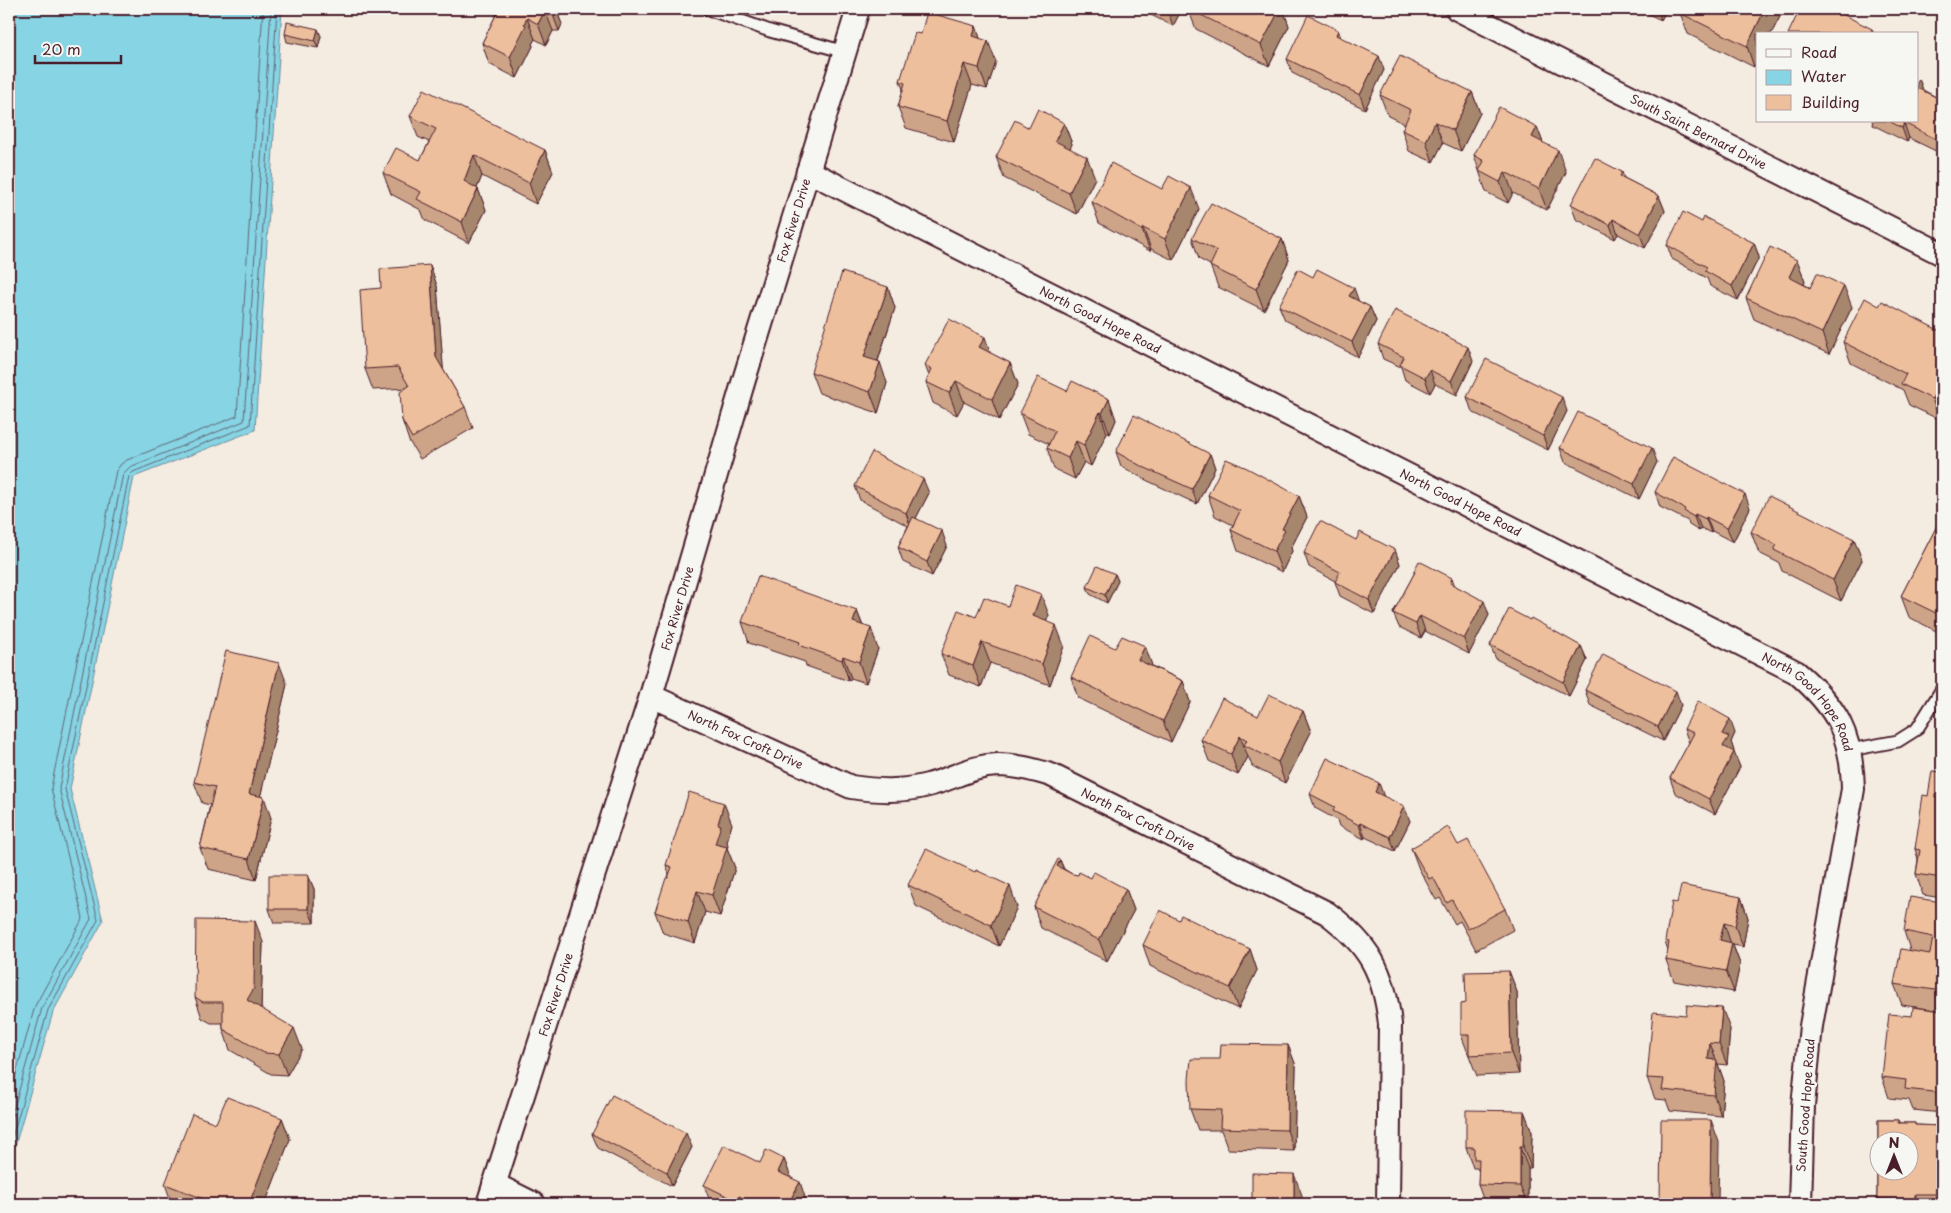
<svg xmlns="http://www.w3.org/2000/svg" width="1951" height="1213" font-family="'Playpen Sans',sans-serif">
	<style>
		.water { fill: #86d4e4; stroke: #6e8c9a }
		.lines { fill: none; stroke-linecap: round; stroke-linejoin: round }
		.shore { stroke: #626775; stroke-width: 1 }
		.lane-casing { stroke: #4a1f2b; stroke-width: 15 }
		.street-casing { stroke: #4a1f2b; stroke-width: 26 }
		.lane { stroke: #f6f6f2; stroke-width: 11 }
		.street { stroke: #f6f6f2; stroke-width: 22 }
		.wall { fill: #cda487; stroke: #4a1f2b }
		.shaded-wall { fill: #a7866e; stroke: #4a1f2b }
		.building { fill: #eebf9d; stroke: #4a1f2b }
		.labels { text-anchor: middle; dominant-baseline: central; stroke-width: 5; stroke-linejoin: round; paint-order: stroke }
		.street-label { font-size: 12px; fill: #4a1f2b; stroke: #f6f6f2 }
	</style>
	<rect width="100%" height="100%" fill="#f4ebe1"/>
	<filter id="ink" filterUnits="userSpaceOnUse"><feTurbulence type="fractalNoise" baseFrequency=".02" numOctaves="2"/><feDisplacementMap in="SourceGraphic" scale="10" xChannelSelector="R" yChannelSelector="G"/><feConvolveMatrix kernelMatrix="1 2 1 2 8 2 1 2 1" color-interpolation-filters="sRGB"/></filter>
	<g filter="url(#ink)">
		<path class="water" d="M9,9H282L255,430L134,477L70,789L103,921L53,1012L9,1167Z"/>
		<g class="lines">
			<path class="shore" d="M9,1099L35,1006L83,918L51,788L116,471L121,464L127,460L237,416L263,9
				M9,1126L42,1008L91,919L59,788L123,474L130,467L244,421L271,9
				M9,1149L48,1010L98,920L65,789L129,476L133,472L250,425L277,9"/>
			<defs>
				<path id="lane" d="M708,9L770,31L845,52
					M1850,750L1898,741L1917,729L1942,689"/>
				<g id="street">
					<path id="s1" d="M1457,9L1942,254"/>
					<path id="s2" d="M808,171L1796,672C1837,707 1852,734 1853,789L1811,1026L1803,1106L1800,1204"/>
					<path id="s3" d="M651,696L851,787C878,791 901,792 928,785C952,779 971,766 998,765C1016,765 1033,770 1051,775L1327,913C1369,945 1384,971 1390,1024L1388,1204"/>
					<path d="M494,1184L534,1204"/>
					<path id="s4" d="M488,1204L651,696L743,383L858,9"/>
				</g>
			</defs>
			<use href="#lane" class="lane-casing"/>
			<use href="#street" class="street-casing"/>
			<use href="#lane" class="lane"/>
			<use href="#street" class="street"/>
		</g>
		<path class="wall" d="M497,9H564L559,17L562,24L559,31H553L546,45L535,39L532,44L533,46L517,78L489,64L482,43L498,11Z
			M1139,9H1182L1173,26Z
			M1188,9H1283L1289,26L1269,66L1196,29Z
			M1638,9H1667L1661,20Z
			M1682,9H1784L1771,34H1757V61L1754,67L1688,34L1680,13Z
			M976,26L980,39L996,62L987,89L972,85L954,142L906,128L898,107L903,89L900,81L921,34Z
			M1338,30L1341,38L1384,70L1365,109L1292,73L1287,59Z
			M285,34L321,36L318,48L287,42Z
			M1919,79L1923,90L1942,100V154L1909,138L1907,142L1873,125L1872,121H1917Z
			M1472,92L1480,113L1461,151L1443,143L1433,162L1409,151L1402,130L1405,124L1388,116L1380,95Z
			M410,116L545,150L553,172L536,204L482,176L477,188L478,189L486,210L469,243L425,220L421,210L391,194L383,173L420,160L429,142L418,137Z
			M1064,123L1072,144L1070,148L1095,178L1077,214L1004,178L996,157L1029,128Z
			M1537,127L1543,143L1566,172L1547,210L1513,193L1508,203L1486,192L1474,155Z
			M1622,172L1624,178L1659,196L1665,211L1645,248L1618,234L1615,239L1576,219L1571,204Z
			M1092,202L1199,209L1173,260L1151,249L1150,251L1099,223Z
			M1702,222L1754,243L1759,257L1738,300L1710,286L1707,278L1672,259L1667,245Z
			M1192,238L1282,239L1289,260L1264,310L1218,287L1210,265L1199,259Z
			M1797,260L1805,281L1803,284L1852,307L1829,354L1754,319L1746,298Z
			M430,265L437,286L443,369L465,407L473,428L420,459L409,441L402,420L406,388L373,390L365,369L381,288Z
			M888,287L895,308L878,361L887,383L878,413L819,393L811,372Z
			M1358,301L1370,307L1376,321L1358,357L1285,320L1279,306Z
			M1879,306L1942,332L1940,420L1909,405L1903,390L1851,363L1843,342Z
			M1378,344L1473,361L1457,395L1435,384L1430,393L1405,380L1401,367L1383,359Z
			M990,353L1010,363L1018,384L999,420L964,402L957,415L933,403L926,382L929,376L925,365Z
			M1067,391L1109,399L1116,420L1110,434L1107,433L1091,466L1084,462L1075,479L1054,469L1047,448L1049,444L1028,434L1020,413Z
			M1467,397L1567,411L1548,450L1472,412Z
			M1560,448L1657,462L1639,499L1565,462Z
			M1116,452L1210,454L1215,468L1197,504L1146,480L1121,466Z
			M855,486L929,493L916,518L947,546L932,576L903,562L898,547L908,526L860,500Z
			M1655,492L1750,508L1733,542L1712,531L1711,533L1701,528L1699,531L1689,525L1688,521L1660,507Z
			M1208,495L1299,496L1307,517L1291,548L1292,551L1282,572L1238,551L1231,530L1233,525L1215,516Z
			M1942,516V634L1909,617L1901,596Z
			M1751,532L1854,539L1862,560L1841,601L1782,571L1779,563L1759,553Z
			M1356,540L1395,550L1400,564L1374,614L1340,596L1335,582V581L1309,567L1304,553Z
			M1414,571L1455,585L1489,615L1469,654L1425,631L1421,638L1399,627L1393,613L1414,574Z
			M1115,574L1118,581L1107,603L1090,594L1087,587Z
			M1008,606L1049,615L1046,621L1064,646L1050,685L990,663L981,687L949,675L941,654L976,617Z
			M857,611L863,626L878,649L866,683L851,678L849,681L806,666L805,662L749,643L742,622Z
			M1490,645L1581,646L1587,660L1569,696L1496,659Z
			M1145,646L1152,666L1183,681L1190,702L1171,742L1078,698L1071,677L1115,648Z
			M287,684L260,797L271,818L256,880L208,869L200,848L210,805L202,803L194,782Z
			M1585,690L1681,705L1663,741L1590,705Z
			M1303,711L1311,732L1285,783L1252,766L1249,758L1248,757L1238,775L1209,761L1201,740L1258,716Z
			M1684,729L1735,733L1731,742L1734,751L1733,752L1740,767L1715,814L1675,793L1670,778L1689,743Z
			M1942,772V898L1923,895L1916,874L1918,859L1915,849L1928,796Z
			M1310,794L1383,796L1410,821L1395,851L1365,837L1364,839L1339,826L1337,820L1315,808Z
			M732,824L727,841L728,846L727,848L735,868L720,916L705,912L695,943L663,933L655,912L669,874L666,865Z
			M1458,845L1505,909L1513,930L1476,950L1460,921L1455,924L1440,898L1436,900L1419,869L1411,848Z
			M1060,860L1064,869L1072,874L1126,889L1134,910L1107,961L1041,928L1034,907Z
			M308,875L314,889V923H274L269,909Z
			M908,885L1017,907L999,946L916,906Z
			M1741,897L1748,918L1743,947L1733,945L1740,964L1734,992L1674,981L1666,960L1668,950L1665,941Z
			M1942,902V1011L1902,1005L1894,984L1910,950L1904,931Z
			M1179,920L1250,949L1257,970L1238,1009L1150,966L1143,945Z
			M263,942L261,1008L302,1049L287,1075L271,1074L230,1050L223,1029V1023H211L202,1018L195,997Z
			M1509,971L1517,992L1519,1074L1477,1076L1461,1035L1466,1003Z
			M1942,1011V1113L1913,1110L1909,1100L1889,1098L1882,1077L1912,1016Z
			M1730,1029L1727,1065L1718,1064L1724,1081L1721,1116L1670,1111L1666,1100L1655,1099L1647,1078Z
			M1288,1045L1296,1066L1294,1151L1228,1149L1221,1130H1198L1190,1109L1220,1059Z
			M1524,1111L1532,1132L1531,1168H1528V1204H1485L1478,1185L1479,1172L1477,1168H1473L1466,1147Z
			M282,1118L290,1139L265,1204H172L165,1184L216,1123Z
			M1878,1120H1898L1900,1123H1915V1125L1942,1126V1204H1879L1877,1199V1167H1878V1170H1908V1140H1878V1154Z
			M592,1134L692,1147L672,1186L598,1148Z
			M784,1159L791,1178L807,1203V1204H711L704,1185L760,1163Z"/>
		<path class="shaded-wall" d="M551,9H564L559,17L562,24L559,31L551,10Z
			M1167,9H1182L1173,26Z
			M1280,9H1283L1289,26L1269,66L1261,45Z
			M1657,9H1667L1661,20Z
			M1765,9H1784L1771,34H1757V61L1754,67L1747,46Z
			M545,10L553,31L546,45L538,24Z
			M527,18L535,39L532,44L533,46L517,78L510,57Z
			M976,26L983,47L973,36Z
			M318,29L321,36L318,48L315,41Z
			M1872,29L1874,34H1870Z
			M1338,30L1343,44L1336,35Z
			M988,41L996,62L987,89L979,68Z
			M1379,56L1384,70L1365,109L1360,95Z
			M964,64L972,85L954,142L947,121Z
			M1919,79L1924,93L1917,92V83Z
			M1472,92L1480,113L1461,151L1453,130Z
			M1435,122L1443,143L1433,162L1426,141Z
			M1064,123L1072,144L1063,162L1055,141Z
			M1904,123L1909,138L1907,142L1902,128Z
			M1537,127L1545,148L1532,137Z
			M1942,135V148L1940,141Z
			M545,150L553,172L536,204L529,183Z
			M1558,150L1566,172L1547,210L1539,189Z
			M474,155L482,176L471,202L464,181Z
			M1087,157L1095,178L1077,214L1069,193Z
			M1505,172L1513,193L1508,203L1500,182Z
			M1191,188L1199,209L1173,260L1165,239Z
			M478,189L486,210L469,243L462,222Z
			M1659,196L1665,211L1645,248L1640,234Z
			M1613,219L1618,234L1615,239L1610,225Z
			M1143,228L1151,249L1150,251L1142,230Z
			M1282,239L1289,260L1264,310L1256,289Z
			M1754,243L1759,257L1738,300L1732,286Z
			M1797,260L1805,281L1797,298L1789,277Z
			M430,265L437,286L444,378L436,357Z
			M1844,286L1852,307L1829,354L1822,333Z
			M888,287L895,308L872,378L864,357Z
			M1354,288L1359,302L1349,296Z
			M1370,307L1376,321L1358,357L1352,342Z
			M985,337L992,358L979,347Z
			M1468,347L1473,361L1457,395L1451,381Z
			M880,362L887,383L878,413L870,392Z
			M1010,363L1018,384L999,420L992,399Z
			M1430,370L1435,384L1430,393L1425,378Z
			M1942,379V415L1940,420L1932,399Z
			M956,381L964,402L957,415L949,393Z
			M1562,397L1567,411L1548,450L1543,436Z
			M1109,399L1116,420L1110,434L1102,413Z
			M1100,412L1107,433L1091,466L1084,445Z
			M1076,441L1084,462L1075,479L1068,458Z
			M1652,448L1657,462L1639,499L1634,484Z
			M1210,454L1215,468L1197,504L1192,489Z
			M923,479L929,493L911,528L906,513Z
			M1745,494L1750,508L1733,542L1727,528Z
			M1299,496L1307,517L1291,548L1292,551L1282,572L1274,551L1282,529Z
			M1695,514L1701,528L1699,531L1694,517Z
			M1706,517L1712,531L1711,533L1706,519Z
			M942,531L947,546L932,576L927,562Z
			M1854,539L1862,560L1841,601L1833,580Z
			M1395,550L1400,564L1374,614L1369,600Z
			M1115,574L1118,581L1107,603L1105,595Z
			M1452,578L1457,592L1450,583Z
			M1041,594L1049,615L1040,637L1033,616Z
			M1484,601L1489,615L1469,654L1464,639Z
			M857,611L865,632L853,622Z
			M1942,612V621L1940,615Z
			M1420,616L1425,631L1421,638L1416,624Z
			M1056,625L1064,646L1050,685L1042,664Z
			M871,628L878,649L866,683L859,662Z
			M982,642L990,663L981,687L973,666Z
			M1145,646L1153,668L1138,660Z
			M1581,646L1587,660L1569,696L1563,682Z
			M843,656L851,678L849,681L842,660Z
			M279,663L287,684L256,815L249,794Z
			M1183,681L1190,702L1171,742L1163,721Z
			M1676,691L1681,705L1663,741L1658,727Z
			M1303,711L1311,732L1285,783L1278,762Z
			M1730,719L1735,733L1731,742L1734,751L1729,761L1723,746L1722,734Z
			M1240,736L1248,757L1238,775L1231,754Z
			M1734,752L1740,767L1715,814L1709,799Z
			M1379,783L1384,797L1375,792Z
			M264,797L271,818L256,880L249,859Z
			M724,803L732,824L727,841L728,846L727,848L735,868L720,916L712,895L715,844L718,824Z
			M1404,806L1410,821L1395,851L1390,837Z
			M1360,823L1365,837L1364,839L1359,825Z
			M1060,860L1068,881L1057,866Z
			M308,875L314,889V923L308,909Z
			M1010,886L1017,907L999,946L991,925Z
			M1126,889L1134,910L1107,961L1099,940Z
			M697,891L705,912L695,943L688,922Z
			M1741,897L1748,918L1743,947L1735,926Z
			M255,921L263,942L261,1009L247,1000Z
			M1724,923L1731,944L1720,940Z
			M1732,943L1740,964L1734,992L1726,971Z
			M1250,949L1257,970L1238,1009L1230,988Z
			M1509,971L1517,992L1519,1074L1511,1053Z
			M1722,1008L1730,1029L1727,1065L1719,1044Z
			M294,1028L302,1049L287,1075L279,1054Z
			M1710,1043L1724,1081L1721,1116L1714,1095L1708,1059Z
			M1288,1045L1296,1066L1294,1151L1287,1130Z
			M1524,1111L1532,1132L1531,1168L1523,1147Z
			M282,1118L290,1139L265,1204H249Z
			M1711,1120L1719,1142L1718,1204H1710Z
			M686,1133L692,1147L672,1186L667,1172Z
			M1520,1147L1528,1168V1204H1527L1520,1186Z
			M784,1159L792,1180L778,1172Z
			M1294,1174L1302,1195V1204H1295L1294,1202Z
			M800,1182L807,1203V1204H788Z
			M1915,1194L1919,1204H1917L1915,1200Z
			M739,1196L742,1204H738L737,1201Z"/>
		<path class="building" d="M499,9H551V10H545L538,24L527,18L524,24L526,25L510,57L482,43Z
			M1189,9H1280L1261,45Z
			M1682,9H1765L1747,46L1680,13Z
			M1800,9H1832L1872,29L1870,34H1788Z
			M927,12L976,26L973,36L988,41L979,68L964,64L947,121L898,107L905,83L900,81L915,33L921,34Z
			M1308,15L1338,30L1336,35L1379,56L1360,95L1287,59Z
			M287,22L318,29L315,41L285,34Z
			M1400,56L1472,92L1453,130L1435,122L1426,141L1402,130L1411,110L1380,95Z
			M1917,88L1942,100V135L1940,141L1904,123L1902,128L1889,121H1917Z
			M424,89L545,150L529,183L474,155L464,181L478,189L462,222L417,199L421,192L383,173L396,148L420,160L436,129L410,116Z
			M1499,107L1537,127L1532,137L1558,150L1539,189L1505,172L1500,182L1479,171L1484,161L1474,155Z
			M1038,109L1064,123L1055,141L1087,157L1069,193L996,157L1015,120L1029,128Z
			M1595,158L1622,172L1620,176L1659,196L1640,234L1613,219L1610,225L1571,204Z
			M1111,163L1162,189L1169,176L1191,188L1165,239L1143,228L1142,230L1092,202Z
			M1211,203L1282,239L1256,289L1210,266L1217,251L1192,238Z
			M1683,212L1702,222L1704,217L1754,243L1732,286L1705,271L1707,267L1667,245Z
			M1770,247L1797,260L1789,277L1810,288L1817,273L1844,286L1822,333L1746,298Z
			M430,265L436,357L465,407L412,438L402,420L400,392L409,386L398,367L365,369L360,290L381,288L380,269Z
			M1298,269L1313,277L1317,269L1354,288L1349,296L1370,307L1352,342L1279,306Z
			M842,272L888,287L864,357L880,362L870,392L811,372Z
			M1865,298L1879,306L1882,301L1942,332V379L1932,399L1901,384L1906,374L1843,342Z
			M1395,310L1468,347L1451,381L1430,370L1425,378L1400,365L1404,357L1378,344Z
			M949,319L985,337L979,347L1010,363L992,399L956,381L949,393L926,382L932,369L925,365Z
			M1486,359L1562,397L1543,436L1467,397Z
			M1038,377L1067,391L1072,381L1109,399L1102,413L1100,412L1084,445L1076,441L1068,458L1047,448L1055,431L1020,413Z
			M1578,412L1652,448L1634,484L1560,448Z
			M1134,415L1210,454L1192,489L1141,466L1116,452Z
			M872,452L923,479L906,513L855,486Z
			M1673,457L1745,494L1727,528L1706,517V519L1695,514L1694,517L1684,511L1685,509L1655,492Z
			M1226,459L1247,468L1299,496L1282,529L1285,530L1274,551L1231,530L1240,511L1208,495Z
			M1769,496L1854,539L1833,580L1774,550L1777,545L1751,532Z
			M1942,516V612L1940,615L1901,596Z
			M913,517L942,531L927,562L898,547Z
			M1320,521L1356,540L1360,532L1395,550L1369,600L1335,582L1340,572L1304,553Z
			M1419,561L1452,578L1450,583L1484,601L1464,639L1420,616L1416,624L1393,613L1415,572L1414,571Z
			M1097,566L1115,574L1105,595L1087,587Z
			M758,576L857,611L853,622L871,628L859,662L843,656L842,660L799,645L800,642L742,622Z
			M1016,585L1041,594L1033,616L1056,625L1042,664L982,642L973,666L941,654L958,610L976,617L984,597L1008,606Z
			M1509,609L1530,620L1531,618L1581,646L1563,682L1490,645Z
			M1090,636L1115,648L1122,636L1145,646L1138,660L1183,681L1163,721L1071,677Z
			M226,651L279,663L249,794L264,797L249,859L200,848L215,787L194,782Z
			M1603,654L1676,691L1658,727L1585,690Z
			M1269,694L1303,711L1278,762L1244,745L1247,740L1240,736L1231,754L1201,740L1222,698L1258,716Z
			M1698,701L1730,719L1722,734L1729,737L1723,746L1734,752L1709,799L1670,778L1694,733L1684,729Z
			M1327,758L1379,783L1375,792L1404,806L1390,837L1360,823L1359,825L1333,811L1335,807L1310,794Z
			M1932,771L1942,772V878L1916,874L1920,850L1915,849L1923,795L1928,796Z
			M689,792L724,803L718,824L721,825L715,844L727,847L712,895L697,891L688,922L655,912L666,878H668L672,867L666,865Z
			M1448,827L1458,845L1468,840L1505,909L1468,929L1452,900L1447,903L1433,877L1429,879L1411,848Z
			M926,849L975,872L976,870L1010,886L991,925L908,885Z
			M1058,859L1060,860L1057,866L1072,874L1078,875L1079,872L1091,878L1094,872L1126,889L1099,940L1034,907Z
			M269,875H308V909H269Z
			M1681,885L1741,897L1735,926L1724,923L1720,940L1732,943L1726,971L1666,960L1669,942L1665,941L1672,902L1677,903Z
			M1910,897L1942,902V991L1894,984L1901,949L1930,954L1933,937L1904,931Z
			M1160,910L1179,920L1181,915L1250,949L1230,988L1143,945Z
			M196,920L255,921L254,988L247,1000L294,1028L279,1054L264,1053L223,1029V1002H203L195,997Z
			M1509,971L1511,1053L1469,1055V1035H1461V1004L1466,1003L1465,972Z
			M1687,1005L1722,1008L1719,1044L1710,1043L1708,1059L1717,1060L1714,1095L1662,1090L1664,1079L1647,1078L1653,1012L1686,1015Z
			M1913,1007L1942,1011V1093L1905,1089L1906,1080L1882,1077L1889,1014L1912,1016Z
			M1221,1044L1288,1045L1287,1130L1220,1128L1221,1110L1190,1109L1189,1080L1191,1059H1220Z
			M612,1095L686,1133L667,1172L592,1134Z
			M227,1097L282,1118L249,1204H217L165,1184L192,1114L216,1123Z
			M1466,1110L1524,1111L1523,1147H1520V1186L1478,1185L1479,1159H1474V1147H1466Z
			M1661,1120H1711L1710,1204H1660Z
			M1878,1120H1898V1123H1915V1125L1942,1126V1194H1915V1200L1877,1199V1167H1878V1170H1908V1140H1878V1152Z
			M724,1145L760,1163L766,1150L784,1159L778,1172L800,1182L788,1204H755L739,1196L737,1201L704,1185Z
			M1252,1173L1294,1174V1202H1298V1204H1252Z"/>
	</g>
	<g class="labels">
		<g class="street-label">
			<text stroke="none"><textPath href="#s1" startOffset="271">South Saint Bernard Drive</textPath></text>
			<text stroke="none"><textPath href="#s4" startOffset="1030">Fox River Drive</textPath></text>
			<text stroke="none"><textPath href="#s2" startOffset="328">North Good Hope Road</textPath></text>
			<text stroke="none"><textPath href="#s2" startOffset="732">North Good Hope Road</textPath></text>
			<text stroke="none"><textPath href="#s4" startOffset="625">Fox River Drive</textPath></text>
			<text stroke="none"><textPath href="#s2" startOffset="1138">North Good Hope Road</textPath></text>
			<text stroke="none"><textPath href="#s3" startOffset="104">North Fox Croft Drive</textPath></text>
			<text stroke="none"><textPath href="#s3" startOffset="522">North Fox Croft Drive</textPath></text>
			<text stroke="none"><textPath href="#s4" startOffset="220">Fox River Drive</textPath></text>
			<text transform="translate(1805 1105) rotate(-86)">South Good Hope Road</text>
		</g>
	</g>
	<rect width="1951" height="1213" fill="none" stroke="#f6f6f2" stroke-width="30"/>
	<rect x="15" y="15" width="1921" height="1183" fill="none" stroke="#4a1f2b" stroke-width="2" filter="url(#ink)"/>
	<rect x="1756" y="32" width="162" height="90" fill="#f6f6f2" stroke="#b1a0a2"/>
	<rect x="1766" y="49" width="25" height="8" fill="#f6f6f2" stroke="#b1a0a2"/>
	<text x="1801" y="58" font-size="15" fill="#4a1f2b">Road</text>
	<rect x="1766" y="70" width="25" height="15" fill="#86d4e4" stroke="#b1a0a2"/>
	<text x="1801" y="82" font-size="15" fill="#4a1f2b">Water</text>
	<rect x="1766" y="95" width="25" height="15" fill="#eebf9d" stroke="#b1a0a2"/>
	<text x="1801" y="108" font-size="15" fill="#4a1f2b">Building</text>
	<g transform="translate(1894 1156)"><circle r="24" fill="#f6f6f2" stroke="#b1a0a2"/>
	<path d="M0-4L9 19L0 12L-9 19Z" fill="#4a1f2b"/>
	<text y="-8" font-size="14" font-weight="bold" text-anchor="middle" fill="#4a1f2b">N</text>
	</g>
	<path d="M35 55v8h86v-8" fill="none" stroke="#4a1f2b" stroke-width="2.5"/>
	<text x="42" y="55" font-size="15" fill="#4a1f2b" stroke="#f6f6f2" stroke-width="4" paint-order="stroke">20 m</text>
</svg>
